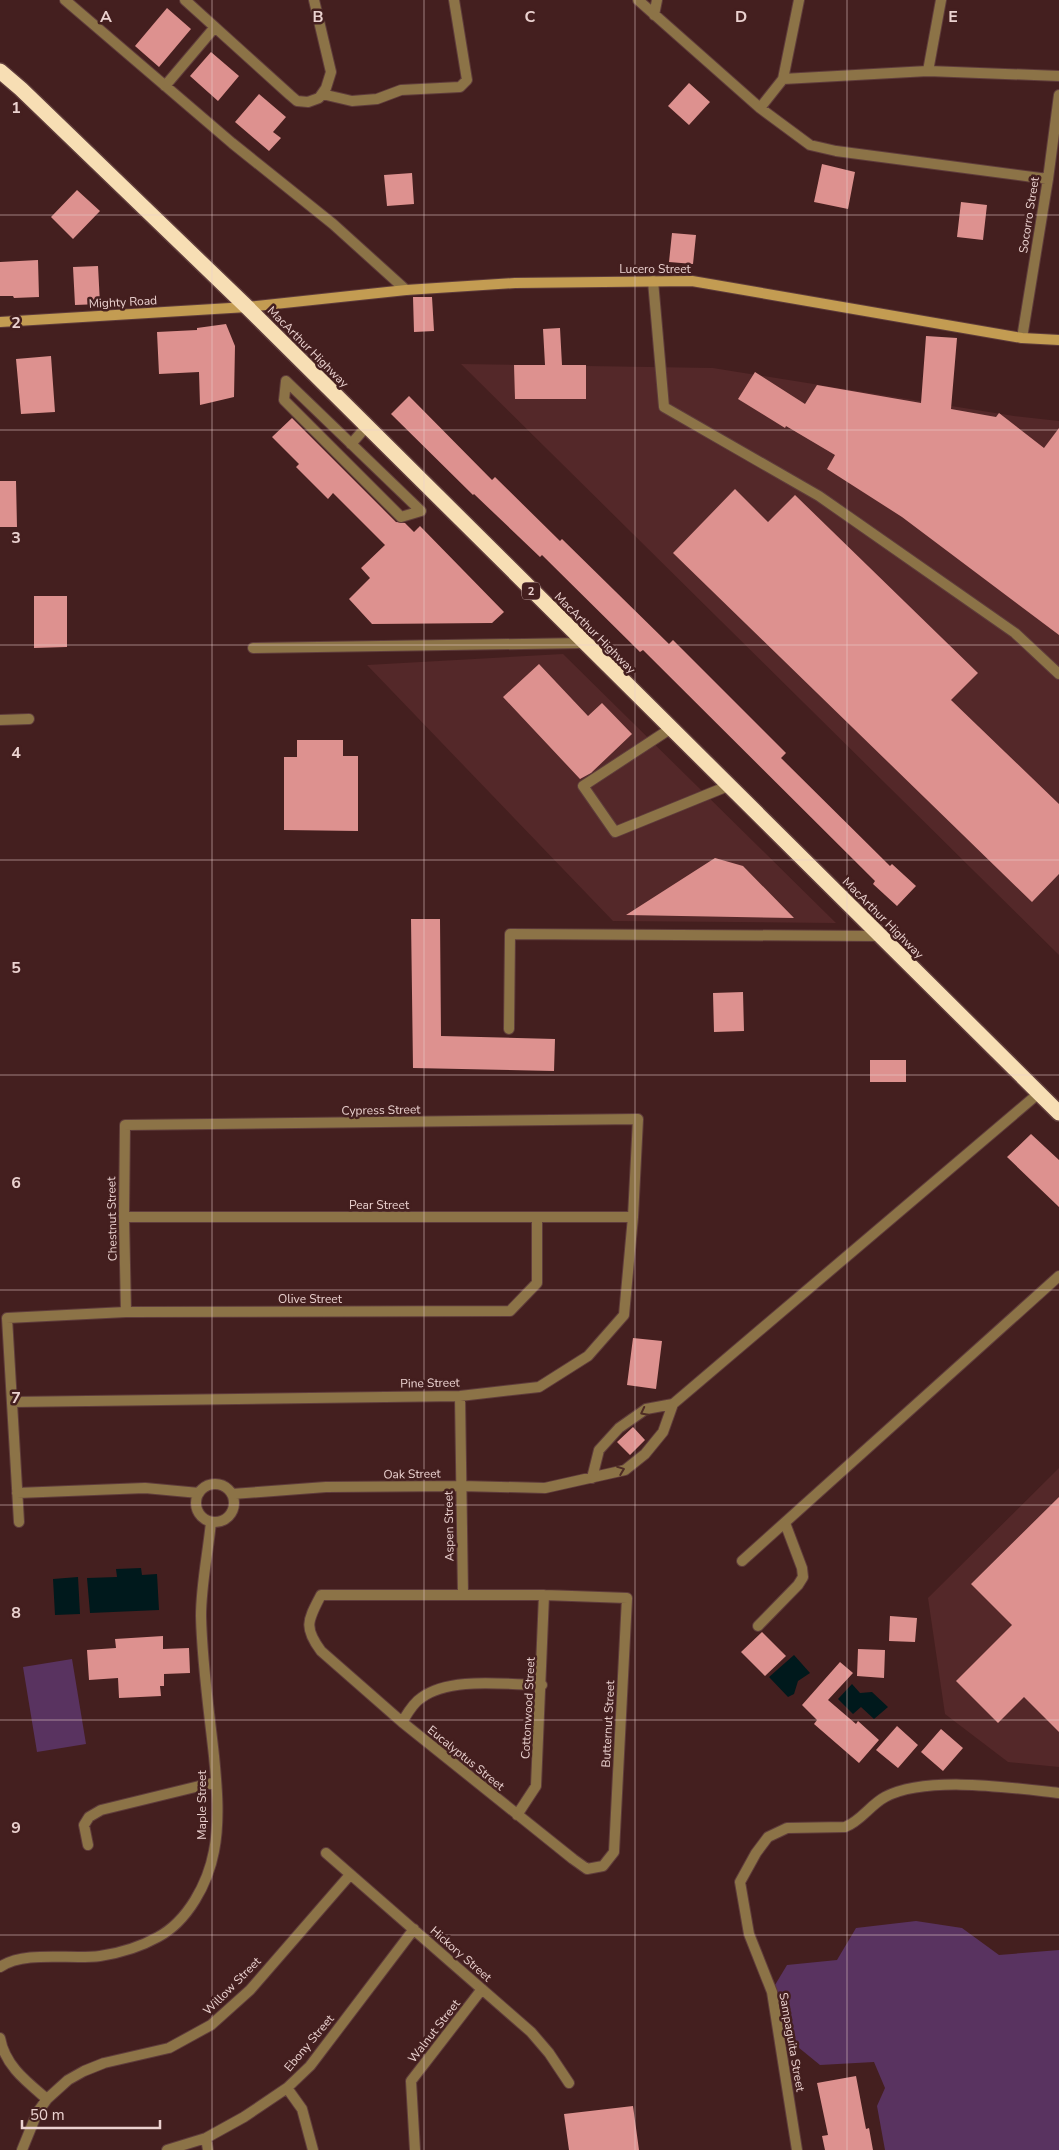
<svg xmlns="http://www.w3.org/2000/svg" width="1059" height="2150" font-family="'Nunito Sans',sans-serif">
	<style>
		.built { fill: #542829 }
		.green { fill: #593360 }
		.water { fill: #00191c }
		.building { fill: #dd918f }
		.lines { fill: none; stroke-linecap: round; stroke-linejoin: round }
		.lane-casing { stroke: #5f3c3b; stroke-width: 12 }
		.street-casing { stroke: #5f3c3b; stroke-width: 12 }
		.secondary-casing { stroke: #5f3c3b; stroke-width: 12 }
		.highway-casing { stroke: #5f3c3b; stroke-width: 18 }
		.lane { stroke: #8c7347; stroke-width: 10 }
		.street { stroke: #8c7347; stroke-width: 10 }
		.secondary { stroke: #c39c52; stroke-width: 10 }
		.highway { stroke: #f7deb4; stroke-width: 15 }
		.oneway { stroke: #4f2c25 }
		.grid { fill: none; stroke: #ebd2d0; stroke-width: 1; stroke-opacity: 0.55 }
		.labels { text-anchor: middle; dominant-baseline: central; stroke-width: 5; stroke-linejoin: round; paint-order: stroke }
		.shield { fill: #441f1f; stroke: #b99c9b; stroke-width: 1 }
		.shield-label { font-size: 11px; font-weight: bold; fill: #ebd2d0 }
		.street-label { font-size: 12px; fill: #ebd2d0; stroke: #441f1f }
		.grid-label { font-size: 16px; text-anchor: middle; font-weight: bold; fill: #ebd2d0; stroke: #441f1f; stroke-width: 5; stroke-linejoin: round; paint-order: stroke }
	</style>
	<rect width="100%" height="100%" fill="#441f1f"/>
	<path class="built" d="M461,364L713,368L1014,416L1059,421V955Z
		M563,654L836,923L613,921L367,665Z
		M1059,1468V1767L1008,1762L945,1714L928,1598Z"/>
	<path class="green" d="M72,1659L86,1744L37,1752L23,1667Z
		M916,1921L962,1928L999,1955L1059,1950V2150H885L877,2106L885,2088L874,2062L820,2065L793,2043L775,1985L787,1965L837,1960L856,1928Z"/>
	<path class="water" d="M141,1568L142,1575L157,1574L159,1610L90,1613L87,1578L117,1577L116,1569Z
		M78,1577L80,1614L55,1615L53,1579Z
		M794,1655L810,1673L798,1681L794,1694L788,1697L769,1677Z
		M852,1684L860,1693L872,1692L888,1707L874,1719L861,1707L853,1714L838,1699Z"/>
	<path class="building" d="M167,8L191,29L159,67L135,46Z
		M211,52L239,76L218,101L190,76Z
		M689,83L710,102L689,125L668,106Z
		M259,94L286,117L273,132L281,138L269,151L235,122Z
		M822,164L855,172L848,209L814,202Z
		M412,173L414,204L387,206L384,175Z
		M77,190L100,211L73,239L51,217Z
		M961,202L987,205L983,240L957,237Z
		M672,233L696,235L693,264L669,262Z
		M38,260L39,297L14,298L13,296H0V262Z
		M98,266L100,304L75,305L73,267Z
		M413,297H432L434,331L414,332Z
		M226,324L235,346L234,397L200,405L199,372L159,374L157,332L197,330V328Z
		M560,328L562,365H586V399H515L514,365H545L543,329Z
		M926,336L957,338L951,409L996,417L999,413L1044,448L1059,428V635L902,517L827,469L835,455L786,426L785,428L738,399L755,372L805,404L817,385L921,403Z
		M51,356L55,412L21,414L16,359Z
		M409,396L492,480L495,477L560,541L562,539L669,644L673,640L786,753L781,758L890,866L892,864L916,886L897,906L873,884L875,881L643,650L640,652L542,555L540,557L474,494L473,495L391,414Z
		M292,418L396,522L405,523L414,532L420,526L504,612L492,623L372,624L349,599L370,578L361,568L385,545L333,493L328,499L296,467L299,464L272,437Z
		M0,481H16L17,527H0Z
		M735,489L768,522L795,495L978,673L951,700L1059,804V874L1032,902L673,553Z
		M34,596H67V647L34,648Z
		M539,664L588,716L602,703L632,734L591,773L580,779L503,697Z
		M297,740H343V756H358V831L284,830V757H297Z
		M715,858L743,866L794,918L626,915Z
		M411,919H440L441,1036L555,1039L554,1071L413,1068Z
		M743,992L744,1031L714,1032L713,993Z
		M870,1060H906V1082H870Z
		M1031,1134L1059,1160V1207L1007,1157Z
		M633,1338L662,1341L656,1389L627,1385Z
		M633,1427L645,1440L630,1455L617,1442Z
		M1059,1497V1732L1024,1697L998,1723L956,1681L1012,1625L971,1584Z
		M890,1616L917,1618L915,1642L889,1641Z
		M762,1632L786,1656L765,1676L741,1652Z
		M163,1636V1649L189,1648L190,1673L164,1674V1686H160L161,1696L119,1698L118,1678L89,1680L87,1650L116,1648L115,1639Z
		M858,1649L885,1650L884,1678L857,1676Z
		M840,1662L853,1673L828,1700L856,1724L858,1721L879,1740L859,1763L814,1724L817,1720L802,1705Z
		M897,1726L918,1745L898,1768L876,1750Z
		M941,1729L963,1748L943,1771L921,1752Z
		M856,2076L866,2129L869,2128L873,2150H825L822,2136L828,2135L817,2083Z
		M633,2106L639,2150H569L564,2114Z"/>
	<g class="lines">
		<defs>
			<path id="lane" d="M653,281L664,407L819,496L1015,633L1059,674
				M286,381L421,511L401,517L284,400Z
				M351,444L367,426
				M253,648L584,643
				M0,720L29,719
				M670,729L583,786L615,832L728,786
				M509,1029L510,934L879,936
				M742,1561L1059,1276
				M758,1626L798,1585L803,1577L802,1568L785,1523"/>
			<path id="street" d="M65,0L232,143L333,224L406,290
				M185,0L290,95L297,101L308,102L319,98L326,88L331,72L314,0
				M638,0L760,108L810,145L836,151L1048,179
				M654,15L657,0
				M928,71L941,0
				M783,79L799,0
				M165,86L215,27
				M322,94L352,101L377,99L401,90L460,87L467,80L454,0
				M760,108L783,79L928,71L1059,76
				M1022,338L1048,179L1059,95
				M124,1217H633
				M460,1396L463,1595
				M12,1402L460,1396L539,1387L588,1356L624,1315L633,1217L638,1119L125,1125L124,1217L126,1312
				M592,1478L599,1450L619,1428L646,1409L673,1404L1039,1093
				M196 1503a19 19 0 1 1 38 0a19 19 0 1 1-38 0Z
				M17,1493L145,1488L199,1493
				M232,1494L326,1487L461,1486L545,1488L625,1470L645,1454L663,1432L673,1404
				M19,1522L7,1318L126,1312L510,1311L537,1283V1218
				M321,1595H544L627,1598L614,1852L603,1866L587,1869L573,1859L402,1722L321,1651C303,1627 308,1620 321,1595Z
				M402,1722C407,1714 413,1703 421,1698C450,1676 507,1685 542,1685
				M517,1815L536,1786L544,1595
				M88,1845L84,1825L89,1817L101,1810L216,1782
				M326,1853L531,2032L549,2053L569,2083
				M0,1967C25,1950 71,1960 100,1956C120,1953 140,1947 158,1937C188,1921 208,1883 214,1851C220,1820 217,1787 214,1756C209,1710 202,1663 201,1616C201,1585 208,1553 211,1522
				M0,2038C5,2066 27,2082 47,2099
				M287,2088L302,2109L313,2150
				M206,2138L208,2150
				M22,2150L37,2113L47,2099L68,2080L84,2071L104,2063L169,2048L211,2025L250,1990L349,1876
				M167,2150L206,2138L244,2117L287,2088L310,2066L414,1929
				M415,2150L411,2081L482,1989
				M797,2150L772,1992L749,1934L740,1882L756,1853L768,1837L787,1828L845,1827C861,1821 870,1805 885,1797C927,1775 1013,1788 1059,1793"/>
			<path id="secondary" d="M0,322L247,307L406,290L515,283L692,281L1022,338L1059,340"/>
			<path id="highway" d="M0,71L21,89L247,307L1059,1113"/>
		</defs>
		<use href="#lane" class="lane-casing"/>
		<use href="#street" class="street-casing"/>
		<use href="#secondary" class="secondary-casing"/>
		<use href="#highway" class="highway-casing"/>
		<use href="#lane" class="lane"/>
		<use href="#street" class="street"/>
		<use href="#secondary" class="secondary"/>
		<use href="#highway" class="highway"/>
	</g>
	<defs><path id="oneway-chevron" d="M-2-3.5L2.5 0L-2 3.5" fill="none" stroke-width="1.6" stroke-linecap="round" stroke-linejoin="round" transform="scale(1.25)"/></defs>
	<g class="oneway">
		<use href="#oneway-chevron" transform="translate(644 1412) rotate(153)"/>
		<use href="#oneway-chevron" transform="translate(621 1470) rotate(-21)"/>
	</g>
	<path class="grid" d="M212,0V2150M424,0V2150M635,0V2150M847,0V2150M0,215H1059M0,430H1059M0,645H1059M0,860H1059M0,1075H1059M0,1290H1059M0,1505H1059M0,1720H1059M0,1935H1059"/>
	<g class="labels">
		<rect class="shield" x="522" y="582.5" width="18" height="17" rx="4"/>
		<g class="shield-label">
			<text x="531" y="591">2</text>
		</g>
		<g class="street-label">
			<text transform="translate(1029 215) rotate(-81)">Socorro Street</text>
			<text x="655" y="269">Lucero Street</text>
			<text transform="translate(123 302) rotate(-3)">Mighty Road</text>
			<text transform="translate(308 347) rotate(45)">MacArthur Highway</text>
			<text transform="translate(595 633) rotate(45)">MacArthur Highway</text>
			<text transform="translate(883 918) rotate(45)">MacArthur Highway</text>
			<text transform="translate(381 1110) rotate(-1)">Cypress Street</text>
			<text x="379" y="1205">Pear Street</text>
			<text transform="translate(112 1219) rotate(-91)">Chestnut Street</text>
			<text x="310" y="1299">Olive Street</text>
			<text transform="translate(430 1383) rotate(-1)">Pine Street</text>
			<text transform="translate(412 1474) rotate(-1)">Oak Street</text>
			<text transform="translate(449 1526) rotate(-91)">Aspen Street</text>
			<text transform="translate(528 1708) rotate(-87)">Cottonwood Street</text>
			<text transform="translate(608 1724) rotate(-87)">Butternut Street</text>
			<text transform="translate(466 1758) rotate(39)">Eucalyptus Street</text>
			<text transform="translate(202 1805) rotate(-90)">Maple Street</text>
			<text transform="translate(461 1954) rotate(41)">Hickory Street</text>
			<text transform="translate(232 1986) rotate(-45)">Willow Street</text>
			<text transform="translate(434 2031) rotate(-52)">Walnut Street</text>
			<text transform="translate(792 2042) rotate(80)">Sampaguita Street</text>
			<text transform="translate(309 2043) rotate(-50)">Ebony Street</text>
		</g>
	</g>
	<g class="grid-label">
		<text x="106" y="22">A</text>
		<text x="318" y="22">B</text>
		<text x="530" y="22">C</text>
		<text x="741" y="22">D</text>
		<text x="953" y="22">E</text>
		<text x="16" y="113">1</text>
		<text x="16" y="328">2</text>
		<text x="16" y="543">3</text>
		<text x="16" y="758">4</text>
		<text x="16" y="973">5</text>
		<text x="16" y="1188">6</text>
		<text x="16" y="1403">7</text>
		<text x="16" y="1618">8</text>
		<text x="16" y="1833">9</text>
	</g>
	<path d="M22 2120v8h138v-8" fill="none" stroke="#ebd2d0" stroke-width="2.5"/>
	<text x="30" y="2120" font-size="15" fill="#ebd2d0" stroke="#441f1f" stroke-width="4" paint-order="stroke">50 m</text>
</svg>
